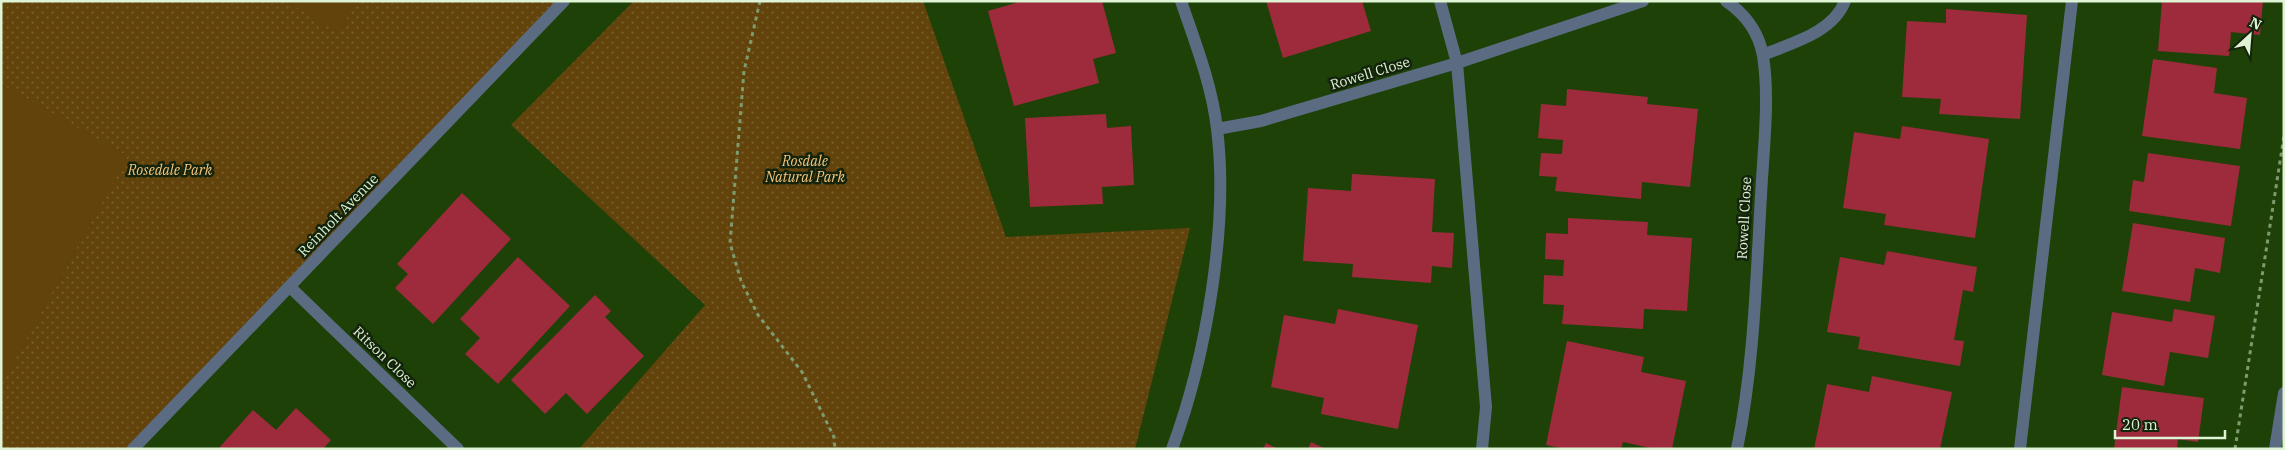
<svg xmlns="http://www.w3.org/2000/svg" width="2285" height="450" font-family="'IBM Plex Serif',serif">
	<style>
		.park { fill: url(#park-dots) }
		.garden { fill: #61430b }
		.building { fill: #9d2b3c }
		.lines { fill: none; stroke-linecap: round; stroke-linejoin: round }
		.path { stroke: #7e9b6f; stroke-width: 3; stroke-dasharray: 4 4; stroke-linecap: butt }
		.service { stroke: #5a6b82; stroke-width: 12 }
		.minor { stroke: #5a6b82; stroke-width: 12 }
		.tertiary { stroke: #5a6b82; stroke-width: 12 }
		.labels { text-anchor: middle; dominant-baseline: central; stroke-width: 5; stroke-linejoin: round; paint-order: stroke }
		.street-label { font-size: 14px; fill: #def4d5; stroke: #14230c }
		.park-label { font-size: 14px; font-style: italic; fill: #f7c67c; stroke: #14230c }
	</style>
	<defs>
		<pattern id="park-dots" width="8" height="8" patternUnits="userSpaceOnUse" patternTransform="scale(1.25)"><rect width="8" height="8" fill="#61430b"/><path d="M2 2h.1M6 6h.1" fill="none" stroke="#775f2e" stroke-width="1.8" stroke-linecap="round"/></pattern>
	</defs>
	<rect width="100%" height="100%" fill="#1d4107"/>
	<path class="park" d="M1,1H564L134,449H1Z
		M634,1H923L1006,237L1190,228L1135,449H579L705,305L511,125Z"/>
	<path class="garden" d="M286,1H357L338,33Z
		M1,84L128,156L1,385Z"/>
	<path class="building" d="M1022,1H1102L1116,53L1093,59L1099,83L1014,106L988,11Z
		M1266,1H1362L1371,31L1283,58Z
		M2162,1H2263L2260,35L2231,32L2229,56L2158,51Z
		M1946,9L2027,15L2020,119L1939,114L1941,99L1902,97L1907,21L1946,23Z
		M2153,59L2217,68L2214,93L2247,98L2240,149L2142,136Z
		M1567,89L1648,97L1647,104L1698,109L1690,187L1642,182L1641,199L1555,191L1557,177L1539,176L1541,153L1562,154L1563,140L1538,138L1541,104L1566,106Z
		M1106,114L1107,128L1131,126L1134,185L1102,187L1103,204L1030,207L1025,118Z
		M1902,126L1989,139L1975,238L1884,225L1886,214L1843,208L1854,132L1900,139Z
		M2148,153L2240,166L2231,226L2129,211L2133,180L2144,182Z
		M1352,174L1435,179L1432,232L1454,233L1452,268L1432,266L1431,283L1352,277L1353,264L1303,261L1308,188L1351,191Z
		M462,193L511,239L433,324L395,288L408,274L397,264Z
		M1568,218L1648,222L1647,235L1692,238L1687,311L1644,309L1643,329L1562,324L1564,305L1543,304L1544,275L1563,276L1564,260L1545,259L1546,233L1568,234Z
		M2133,223L2225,238L2220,273L2195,268L2190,302L2122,291Z
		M1887,251L1977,267L1973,292L1963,290L1954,340L1964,341L1960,366L1858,349L1860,337L1827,332L1840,257L1884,265Z
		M518,257L570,306L498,384L465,354L480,338L460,319Z
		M595,295L611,311L605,317L644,356L587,414L566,393L545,414L511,380Z
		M1338,309L1418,325L1398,429L1321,414L1324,398L1271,387L1284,315L1335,324Z
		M2174,309L2215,316L2208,358L2170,352L2164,386L2102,375L2112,312L2172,322Z
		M1567,341L1644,357L1641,372L1686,381L1672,449H1655L1623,442L1621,449H1566L1546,445Z
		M1872,376L1952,392L1940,449H1814L1827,384L1869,392Z
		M2122,387L2204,398L2198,442L2178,439L2177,449H2114Z
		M296,408L331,440L323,449H218L253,410L276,430Z
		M1311,442L1326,449H1308Z
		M1266,443L1278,449H1263Z"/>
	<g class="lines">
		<path class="path" d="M760,1L744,71L730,243L741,281L758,315L802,372L834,437L835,449
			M2235,449L2284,136"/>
		<path class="service" d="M1440,1L1457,63L1486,407L1482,449
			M2020,449L2072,1"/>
		<path class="minor" d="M1726,1C1745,14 1759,33 1763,56C1770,99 1763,153 1761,196C1756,281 1754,366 1737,449
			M1763,55C1791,43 1833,33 1845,1
			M1217,129L1261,121L1457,63L1643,1
			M290,287L458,449
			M133,449L564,1
			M1172,449C1206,358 1229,225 1217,129C1212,85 1195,42 1181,1"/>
		<path class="tertiary" d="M2275,449L2284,393"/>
	</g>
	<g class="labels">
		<g class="street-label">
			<text transform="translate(1370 73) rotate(-17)">Rowell Close</text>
			<text transform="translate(338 215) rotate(-46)">Reinholt Avenue</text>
			<text transform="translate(1744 218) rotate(-87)">Rowell Close</text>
			<text transform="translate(385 357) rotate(44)">Ritson Close</text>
		</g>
		<g class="park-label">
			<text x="805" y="161">Rosdale<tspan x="805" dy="16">Natural Park</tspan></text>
			<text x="170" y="170">Rosedale Park</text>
		</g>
	</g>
	<rect width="2285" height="450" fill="none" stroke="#def4d5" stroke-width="5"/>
	<g transform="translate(2250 35) rotate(26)" stroke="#14230c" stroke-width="4" paint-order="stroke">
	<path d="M0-4L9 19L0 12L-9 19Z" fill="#def4d5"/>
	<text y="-8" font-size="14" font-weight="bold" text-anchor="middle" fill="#def4d5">N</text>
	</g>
	<path d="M2115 430v8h110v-8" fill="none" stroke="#def4d5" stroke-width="2.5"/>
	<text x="2122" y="430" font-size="15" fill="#def4d5" stroke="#14230c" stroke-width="4" paint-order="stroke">20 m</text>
</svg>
